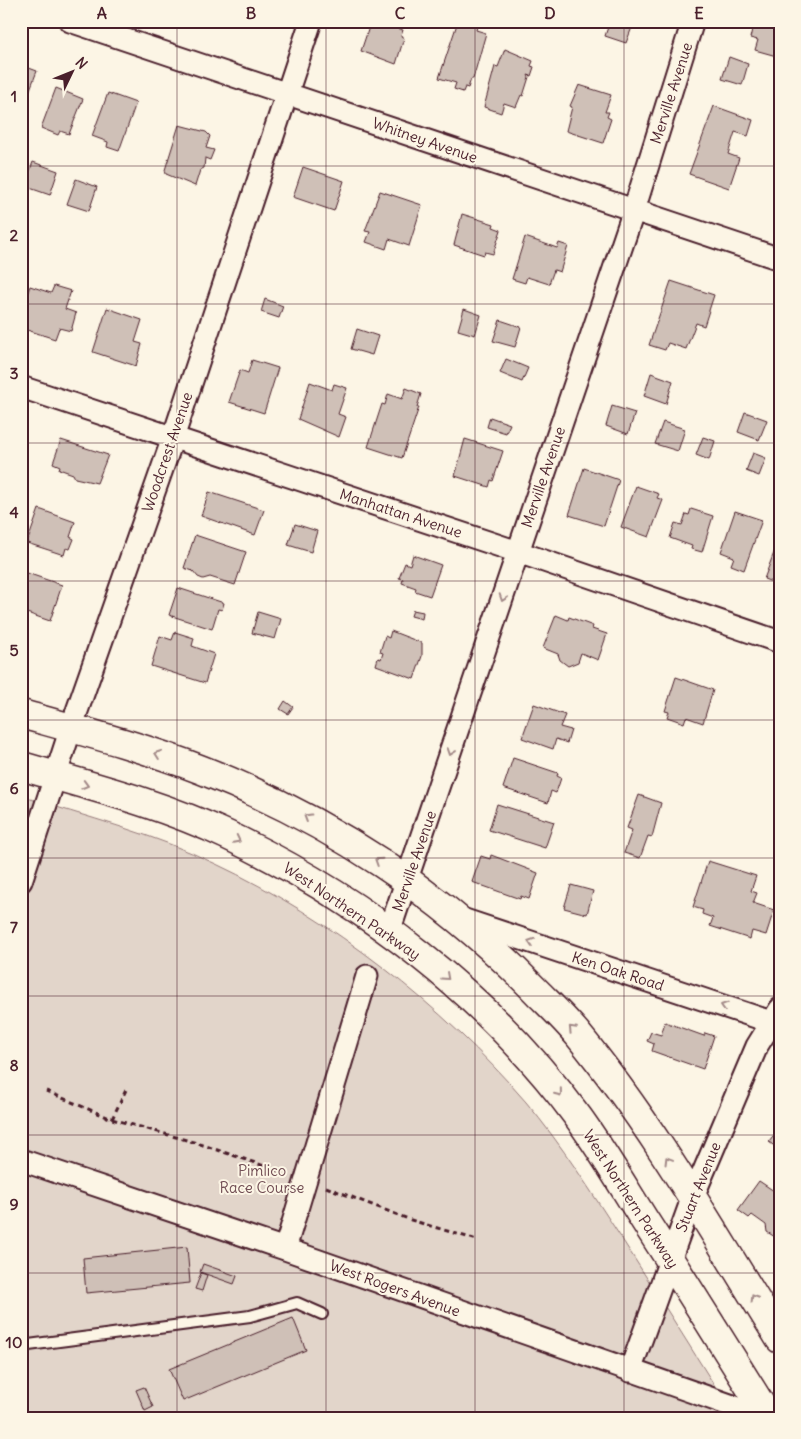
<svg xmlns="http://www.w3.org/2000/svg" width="801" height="1439" font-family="Delius,sans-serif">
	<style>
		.green { fill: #e2d5ca; stroke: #967a7a }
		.building { fill: #cfc0b7; stroke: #4a1f2b }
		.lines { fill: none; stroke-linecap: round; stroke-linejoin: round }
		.service-casing { stroke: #4a1f2b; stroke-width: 14 }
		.minor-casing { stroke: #4a1f2b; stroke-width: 25 }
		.primary-casing { stroke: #4a1f2b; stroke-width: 31 }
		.path { stroke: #4a1f2b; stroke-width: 3; stroke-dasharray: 5 4; stroke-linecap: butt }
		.service { stroke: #fcf5e5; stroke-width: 10 }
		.minor { stroke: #fcf5e5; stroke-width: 21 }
		.primary { stroke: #fcf5e5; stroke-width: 28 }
		.oneway { stroke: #a38a88 }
		.grid { fill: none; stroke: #4a1f2b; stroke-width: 1; stroke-opacity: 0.55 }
		.labels { text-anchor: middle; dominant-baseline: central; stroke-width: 4; stroke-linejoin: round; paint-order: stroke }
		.street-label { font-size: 15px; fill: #4a1f2b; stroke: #fcf5e5 }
		.park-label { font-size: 15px; fill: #704c53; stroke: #fcf5e5 }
		.neatline { fill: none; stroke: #4a1f2b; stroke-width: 2 }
		.grid-label { font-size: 16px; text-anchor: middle; font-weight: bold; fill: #4a1f2b }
	</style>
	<rect width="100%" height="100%" fill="#fcf5e5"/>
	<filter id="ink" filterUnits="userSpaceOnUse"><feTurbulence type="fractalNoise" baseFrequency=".02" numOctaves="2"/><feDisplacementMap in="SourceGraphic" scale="10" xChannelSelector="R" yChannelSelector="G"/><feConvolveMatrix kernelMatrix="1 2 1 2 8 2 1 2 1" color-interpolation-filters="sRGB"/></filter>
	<g filter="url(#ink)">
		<path class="green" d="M21,796C87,817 154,834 216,864C331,918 443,1006 526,1102C562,1145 592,1193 622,1239C660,1298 697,1358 735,1418H21Z"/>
		<path class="building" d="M374,21H396L394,27L403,30L401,36L404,38L396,64L361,51L369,27L372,28Z
			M458,21H479L476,30L486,33L473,79H471L468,88L465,87L463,92L454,89L456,83L439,78Z
			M610,21L634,22L626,43L605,36Z
			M754,21L780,28V57L755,50L758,40L750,38Z
			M505,49L533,61L531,66L534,67L531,76L528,75L529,77L523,96L521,95L516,107L504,103L501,113L484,107L495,66L498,67Z
			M729,57L748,64L742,85L722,79Z
			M21,65L37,71L21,113Z
			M579,85L611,95L605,112H609L607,117L611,119L603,143L566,131L572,107L570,106Z
			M56,88L83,99L69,134L60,131L58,135L41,128Z
			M108,93L136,103L119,151L107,147L108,142L92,136Z
			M714,106L753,120L748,136L735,132L728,154L739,158L729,188L689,174Z
			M179,125L206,132L210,136L206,148L214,150L210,160L205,158L204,168L200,170L195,186L166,174L165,170Z
			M33,162L58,171L50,195L24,186Z
			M303,167L344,181L334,211L293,197Z
			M76,179L97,187L89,211L67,204Z
			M380,191L422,205L409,246L389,239L386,249L366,242L370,232L365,231Z
			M462,214L494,224L493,227L501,230L493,254L485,252L484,255L454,245Z
			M525,237L557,248L559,243L568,246L560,272L554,270L549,284L527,277L525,283L512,279Z
			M671,281L714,295L704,326L696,323L686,349L668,343L665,350L649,345Z
			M30,286L51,293L54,286L71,291L65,309L76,313L71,331L59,328L55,339L21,328V312Z
			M265,299L283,306L279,318L261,312Z
			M107,308L142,320L135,342L142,344L136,366L93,352Z
			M464,309L481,315L475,335L458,330Z
			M500,320L521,327L515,347L493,341Z
			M357,329L378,336L372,355L351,349Z
			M506,359L528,368L522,382L500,373Z
			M252,360L278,368L264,413L229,402L240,370L248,373Z
			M651,373L673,381L666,404L644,396Z
			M310,382L332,390L334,384L347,388L338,414L346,417L339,437L298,419Z
			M406,388L421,394L417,407H419L402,458L368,447L382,404L385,405L388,394L402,399Z
			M612,406L635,413L628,434L606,426Z
			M745,412L767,420L759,440L738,432Z
			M490,417L510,424L506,433L487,427Z
			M663,422L685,429L678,451L655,444Z
			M703,437L715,441L709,460L696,455Z
			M465,439L503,451L493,481L491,480L489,487L455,476Z
			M61,440L108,455L97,483L75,478L73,474L59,469L60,466L53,463Z
			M753,453L766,458L759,476L746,471Z
			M584,468L619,480L604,526L569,515Z
			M636,486L659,494L657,498L663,500L649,537L621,527Z
			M209,492L264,510L255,535L201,516Z
			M39,509L75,522L70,537L74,539L70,549L66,548L64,555L27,543Z
			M691,509L713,516L702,552L691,549L692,546L670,538L675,523L682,525L686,514L689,515Z
			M735,511L762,520L744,570L731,565L734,557L721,552Z
			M295,524L317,531L311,552L288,545Z
			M195,535L246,552L235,585L210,577L203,579L198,577L193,571L184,568Z
			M775,550L780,551V585L764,579Z
			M413,555L441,565L430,596L415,591L416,588L402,583L403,579L399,578L405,563L410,565Z
			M21,571L62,585L50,621L21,611Z
			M178,588L224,603L222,610L218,609L212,629L169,615Z
			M413,610L423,612L422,619L411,616Z
			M258,612L281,619L275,639L252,633Z
			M556,615L568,620L569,617L593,626L592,629L607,634L598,660L581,653L578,662L568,666L560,660L558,654L543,648Z
			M391,631L422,643V656L414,679L376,665L378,658L381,659L383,653L380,652L385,636L389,638Z
			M175,632L194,638L192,646L214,654L205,683L151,666L160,636L172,640Z
			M676,677L713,690L703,723L686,717L684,723L667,717L669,712L665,711Z
			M285,701L293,707L288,714L280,709Z
			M534,704L565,715L560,727L571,730L567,743L556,739L553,749L522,738Z
			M513,758L558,773L557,776L561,778L556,793L551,791L548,803L503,788Z
			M639,795L661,803L652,837L648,836L640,858L624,853L632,830L627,828Z
			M497,804L554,822L545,848L489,830Z
			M491,855L538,873L529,899L521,896L520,899L472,882L481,856L490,859Z
			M708,861L756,876L751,891L757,893L753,903L774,910L766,935L752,931L750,939L710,926L713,918L702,914L703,910L693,907Z
			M571,885L593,891L587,914L564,908Z
			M665,1022L704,1036L705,1033L714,1036L703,1069L652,1051L654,1044L647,1041L651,1032L661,1035Z
			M780,1128V1150L769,1142Z
			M759,1181L780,1195V1240L767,1232L766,1225L752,1215L749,1218L738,1210Z
			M187,1247L190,1283L86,1293L83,1258Z
			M203,1264L237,1276L234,1284L200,1272Z
			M201,1273L207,1275L202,1291L195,1289Z
			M293,1318L306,1350L183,1401L169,1369Z
			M144,1387L153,1407L145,1411L136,1390Z"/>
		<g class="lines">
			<defs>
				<path id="service" d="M21,1346L250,1316L297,1303L322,1314"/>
				<path id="minor" d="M70,21L780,259
					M21,387L518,552L780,642
					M21,881L71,728L173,438L311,21
					M462,919L780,1025
					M389,932L634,210L693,21
					M21,1160L285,1249L767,1418
					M285,1249L367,976
					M630,1371L692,1199L757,1046L780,1009"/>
				<path id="primary" d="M21,714C82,731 143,747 202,770C328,819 443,895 537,992C551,1006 566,1020 579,1036C656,1130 716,1237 780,1339
					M21,766C90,786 162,804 227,835C362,899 489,996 578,1117C602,1150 623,1186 645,1221C687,1286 728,1352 769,1418"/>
			</defs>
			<use href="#service" class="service-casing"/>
			<use href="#minor" class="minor-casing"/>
			<use href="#primary" class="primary-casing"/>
			<path class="path" d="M46,1091L112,1119L197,1143L285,1173
				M112,1119L126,1090
				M326,1187L411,1220L477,1240"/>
			<use href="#service" class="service"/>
			<use href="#minor" class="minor"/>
			<use href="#primary" class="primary"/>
		</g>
		<defs><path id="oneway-chevron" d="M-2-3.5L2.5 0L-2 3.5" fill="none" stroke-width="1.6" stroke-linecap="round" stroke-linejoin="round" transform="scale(1.25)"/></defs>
		<g class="oneway">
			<use href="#oneway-chevron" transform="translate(503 598) rotate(109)"/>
			<use href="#oneway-chevron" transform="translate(451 752) rotate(109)"/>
			<use href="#oneway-chevron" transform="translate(158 754) rotate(-160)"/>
			<use href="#oneway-chevron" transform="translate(85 785) rotate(16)"/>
			<use href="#oneway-chevron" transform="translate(307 817) rotate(-149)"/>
			<use href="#oneway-chevron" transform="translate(237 840) rotate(27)"/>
			<use href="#oneway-chevron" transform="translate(378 861) rotate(-147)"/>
			<use href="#oneway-chevron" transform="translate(531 942) rotate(-162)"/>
			<use href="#oneway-chevron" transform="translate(446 977) rotate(42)"/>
			<use href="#oneway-chevron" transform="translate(724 1006) rotate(-162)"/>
			<use href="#oneway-chevron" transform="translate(572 1029) rotate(-134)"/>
			<use href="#oneway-chevron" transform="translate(559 1093) rotate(51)"/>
			<use href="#oneway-chevron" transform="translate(668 1160) rotate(-121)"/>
			<use href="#oneway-chevron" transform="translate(754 1298) rotate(-122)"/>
		</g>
	</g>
	<path class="grid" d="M177,21V1418M326,21V1418M475,21V1418M624,21V1418M21,166H780M21,304H780M21,443H780M21,581H780M21,720H780M21,858H780M21,996H780M21,1135H780M21,1273H780"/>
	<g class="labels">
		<g class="street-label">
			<text transform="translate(671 93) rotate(-72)">Merville Avenue</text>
			<text transform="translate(425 140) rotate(19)">Whitney Avenue</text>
			<text transform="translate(167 452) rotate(-71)">Woodcrest Avenue</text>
			<text transform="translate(543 477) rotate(-71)">Merville Avenue</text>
			<text transform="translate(401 513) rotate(18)">Manhattan Avenue</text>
			<text transform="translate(414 861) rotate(-71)">Merville Avenue</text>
			<text transform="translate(352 911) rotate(34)">West Northern Parkway</text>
			<text transform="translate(618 971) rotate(18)">Ken Oak Road</text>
			<text transform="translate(698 1187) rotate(-68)">Stuart Avenue</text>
			<text transform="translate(631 1199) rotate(57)">West Northern Parkway</text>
			<text transform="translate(395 1288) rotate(20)">West Rogers Avenue</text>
		</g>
		<g class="park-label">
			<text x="262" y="1170">Pimlico<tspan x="262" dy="17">Race Course</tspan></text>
		</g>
	</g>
	<rect width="801" height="1439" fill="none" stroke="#fcf5e5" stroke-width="55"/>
	<g transform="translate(72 72) rotate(47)" stroke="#fcf5e5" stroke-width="4" paint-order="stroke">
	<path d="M0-4L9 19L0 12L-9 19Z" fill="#4a1f2b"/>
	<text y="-8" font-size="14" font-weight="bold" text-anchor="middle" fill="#4a1f2b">N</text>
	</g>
	<rect x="28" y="28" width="746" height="1384" class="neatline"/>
	<g class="grid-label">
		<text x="102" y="19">A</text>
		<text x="251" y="19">B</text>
		<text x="400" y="19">C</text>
		<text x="550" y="19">D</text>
		<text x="699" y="19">E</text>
		<text x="14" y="102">1</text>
		<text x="14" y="241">2</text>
		<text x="14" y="379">3</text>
		<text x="14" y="518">4</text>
		<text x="14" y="656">5</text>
		<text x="14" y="794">6</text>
		<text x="14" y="933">7</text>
		<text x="14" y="1071">8</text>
		<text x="14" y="1210">9</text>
		<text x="14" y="1348">10</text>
	</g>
</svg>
